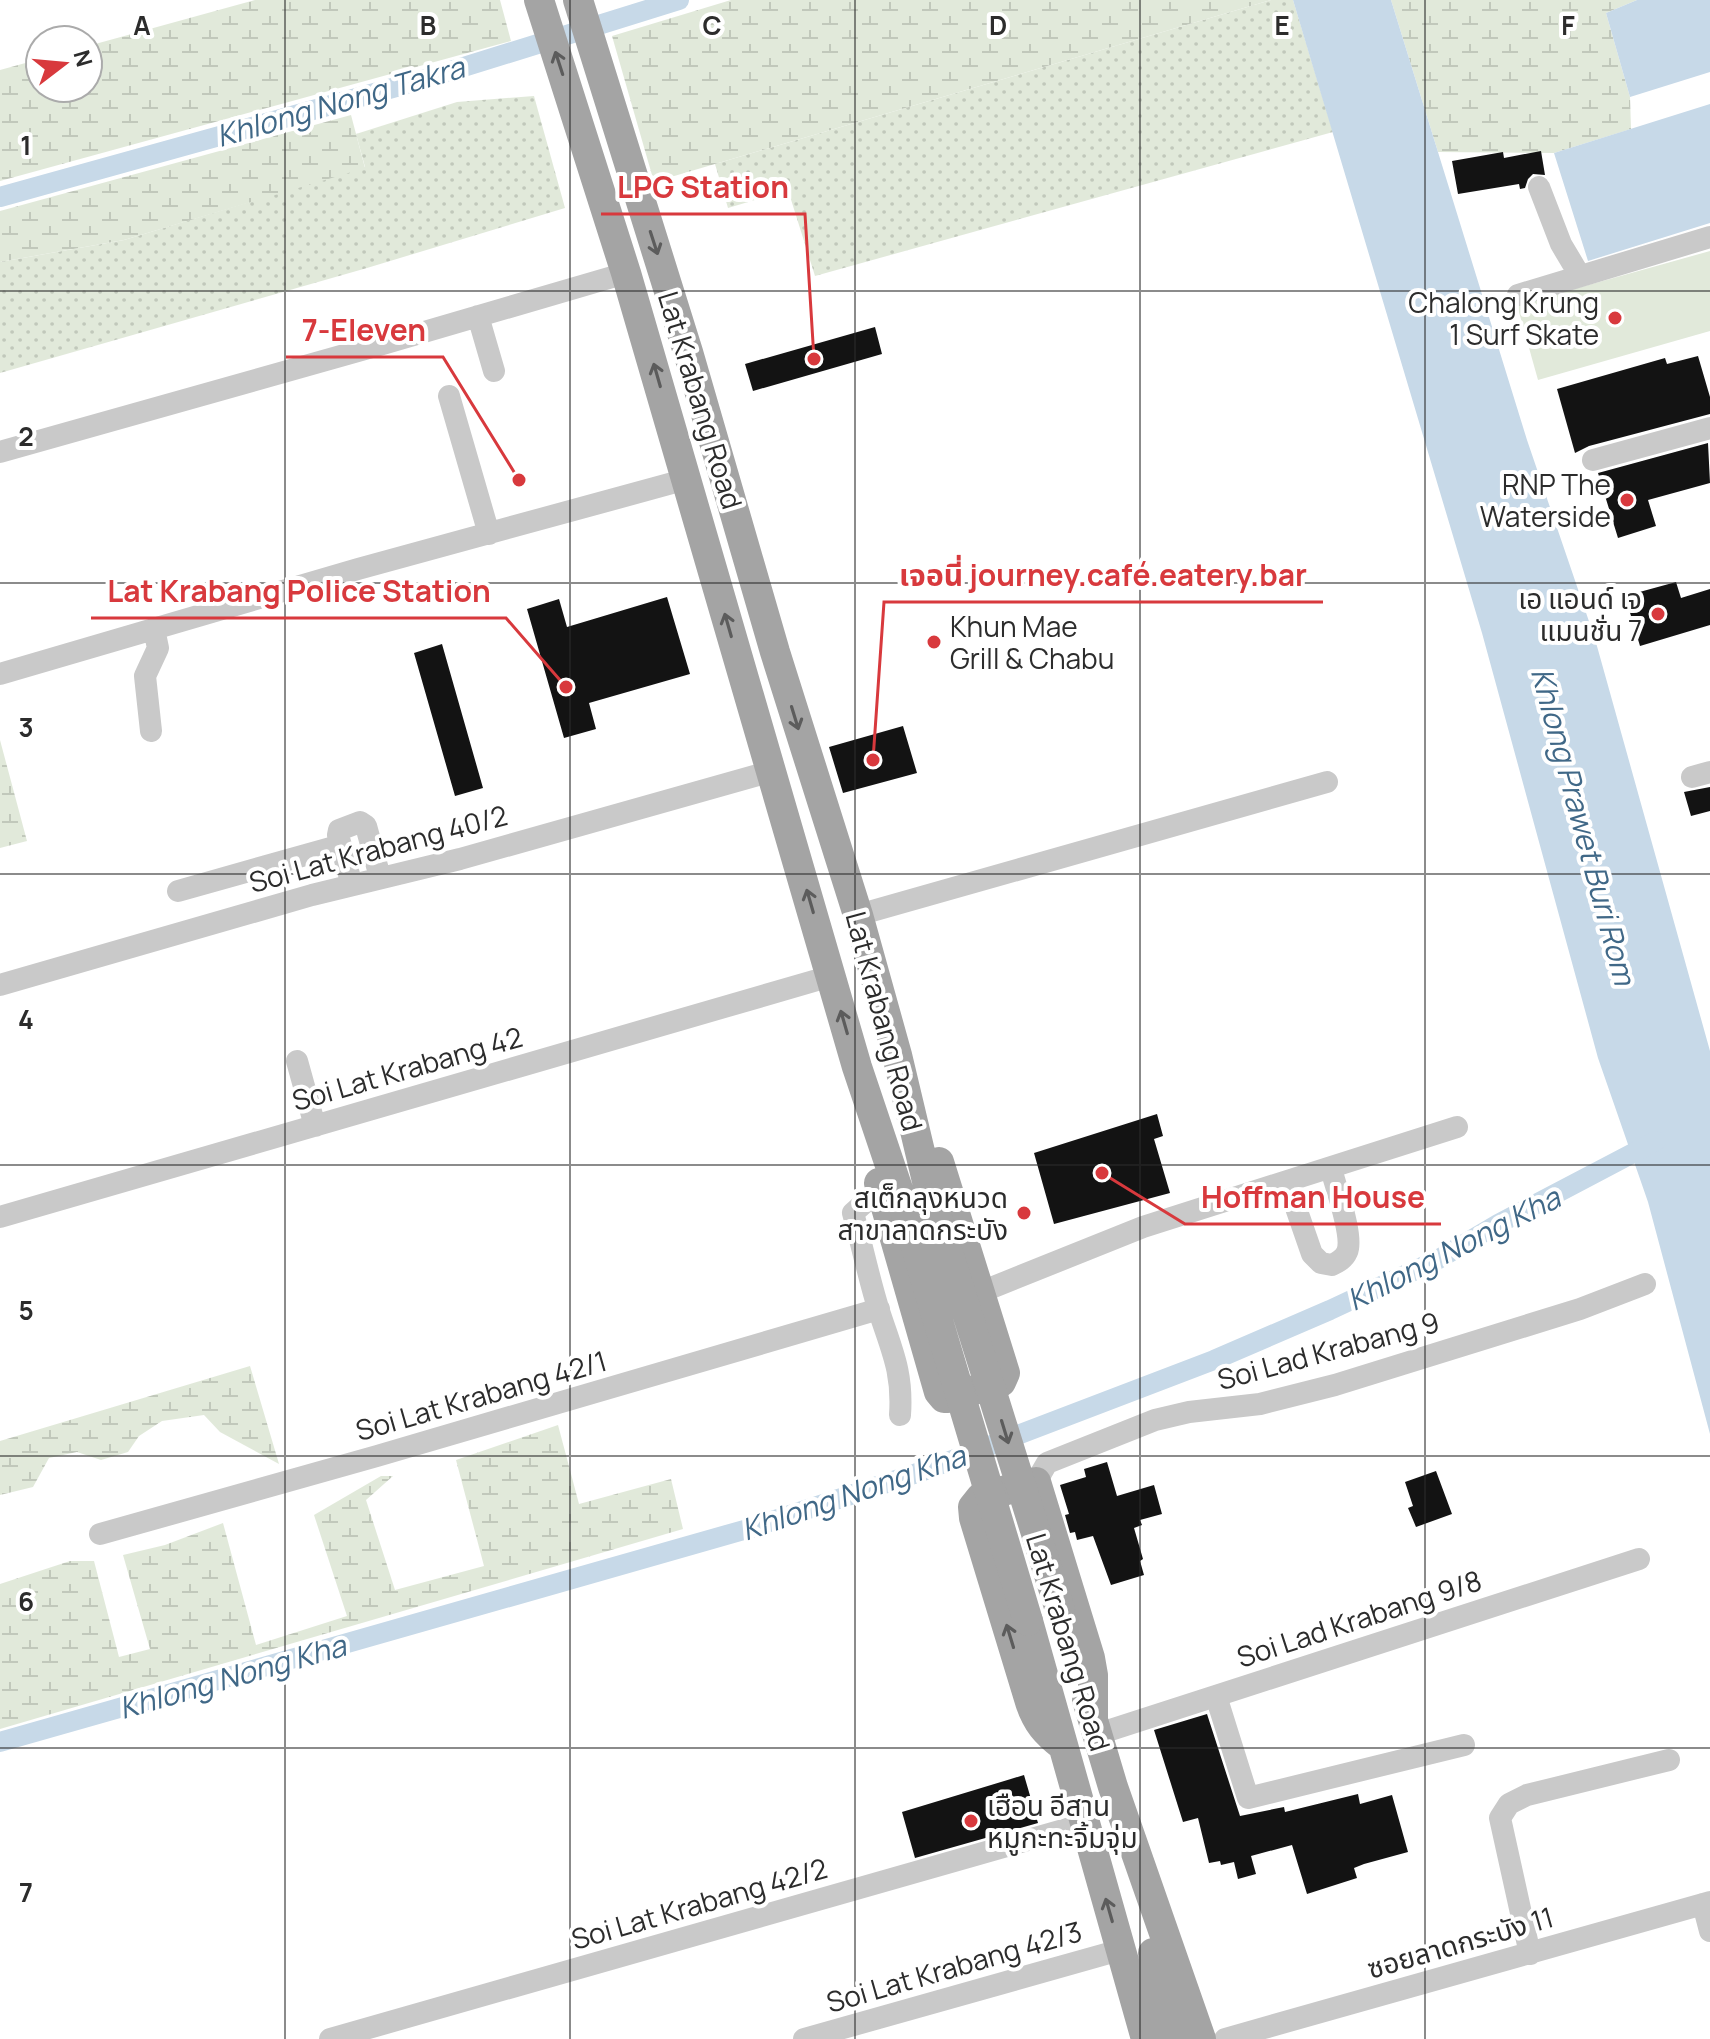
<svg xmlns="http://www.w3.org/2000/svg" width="1710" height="2039" font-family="Manrope,'Noto Sans Thai',sans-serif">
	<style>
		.grass { fill: url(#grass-dots) }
		.wetland { fill: url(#wetland-marsh) }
		.pitch { fill: #e1e9da }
		.water { fill: #c7d9e8 }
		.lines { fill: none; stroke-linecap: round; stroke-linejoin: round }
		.canal { stroke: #c7d9e8; stroke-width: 20 }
		.building { fill: #131313 }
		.minor { stroke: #c9c9c9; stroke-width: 22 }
		.major { stroke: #a4a4a4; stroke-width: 30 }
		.major-bridge { stroke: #a4a4a4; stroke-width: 30 }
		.oneway { stroke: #5c5c5c }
		.grid { fill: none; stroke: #2c2c2c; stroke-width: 2; stroke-opacity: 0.55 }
		.poi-dot { fill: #d8393d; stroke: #fff; stroke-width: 3 }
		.labels { text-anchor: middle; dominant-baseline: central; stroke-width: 8; stroke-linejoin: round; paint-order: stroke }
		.poi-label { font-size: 28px; fill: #2c2c2c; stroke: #fff; text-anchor: end }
		.street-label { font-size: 28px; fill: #2c2c2c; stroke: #fff }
		.water-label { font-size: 30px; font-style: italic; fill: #406887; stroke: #fff }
		.grid-label { font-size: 26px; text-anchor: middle; font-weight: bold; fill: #2c2c2c; stroke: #fff; stroke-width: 8; stroke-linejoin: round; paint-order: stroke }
		.leader { fill: none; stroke: #d8393d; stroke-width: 3 }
		.callout-dot { fill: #d8393d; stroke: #fff; stroke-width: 3 }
		.callout-label { font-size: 30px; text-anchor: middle; font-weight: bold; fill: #d8393d; stroke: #fff; stroke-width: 8; stroke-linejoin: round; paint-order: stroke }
	</style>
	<defs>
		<pattern id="grass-dots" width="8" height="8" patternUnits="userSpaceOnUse" patternTransform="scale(2)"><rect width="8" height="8" fill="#e1e9da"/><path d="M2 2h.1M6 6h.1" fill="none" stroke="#c1c8bb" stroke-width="1.8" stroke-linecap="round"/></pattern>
		<pattern id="wetland-marsh" width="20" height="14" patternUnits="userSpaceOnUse" patternTransform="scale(2)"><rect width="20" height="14" fill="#e1e9da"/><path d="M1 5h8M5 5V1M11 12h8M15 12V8" fill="none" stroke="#c1c8bb"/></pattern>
	</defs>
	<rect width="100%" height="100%" fill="#fff"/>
	<path class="grass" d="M1271,0H1293L1333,132L815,276L788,190L728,208L715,164Z
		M534,96L565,208L367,268L0,373V262L124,240L365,167L356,134L457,102Z"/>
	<path class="wetland" d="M255,0H500L511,41L0,181V70L40,59V88H88V46Z
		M731,0H1271L654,182L612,36Z
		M1391,0H1637L1606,13L1630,97L1631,129L1554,153L1438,152Z
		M351,115L365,168L124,240L0,262V211Z
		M0,740L27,841L0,848Z
		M250,1366L279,1464L220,1432L204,1415L162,1421L139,1436L128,1452L101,1460L77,1452L49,1458L33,1487L0,1495V1441Z
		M558,1425L579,1504L671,1479L683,1529L0,1729V1584L70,1561H94L119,1657L150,1649L123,1555L165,1545L223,1523L256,1645L347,1616L314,1515L381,1476H393L366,1500L395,1590L484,1566L456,1460Z"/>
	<path class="pitch" d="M1710,251V331L1538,380L1517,305Z"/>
	<path class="water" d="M1293,0H1391L1527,440L1595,639L1710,1051V1434L1648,1202L1598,1058L1482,633Z
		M1637,0H1710V72L1630,97L1606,13Z
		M1710,104V223L1588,261L1554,153Z"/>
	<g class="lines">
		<path class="canal" d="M0,197L425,79L679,0
			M0,1742L751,1528L926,1470L1214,1360L1330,1310L1437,1260L1498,1224L1656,1141"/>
	</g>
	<path class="building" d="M1541,151L1545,175L1533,174L1528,179L1525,188L1520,189L1519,184L1458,194L1452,161L1503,152L1504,158Z
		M875,327L882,354L753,391L745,364Z
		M1698,356L1710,397V414L1589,446L1575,453L1557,389L1665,358L1667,364Z
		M1708,443L1710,483L1648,500L1656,526L1618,538L1598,473Z
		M1676,582L1681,598L1710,589V625L1640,646L1625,596Z
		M667,597L690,674L589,703L596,729L564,738L527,609L559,599L567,627Z
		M442,644L483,788L455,796L414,653Z
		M903,726L917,773L843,793L829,747Z
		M1710,787V811L1691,816L1684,792Z
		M1157,1114L1163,1136L1154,1139L1170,1193L1054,1224L1034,1153Z
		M1107,1462L1117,1496L1154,1485L1162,1514L1140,1520L1142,1525L1134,1528L1143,1559L1140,1561L1144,1575L1111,1585L1093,1536L1077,1540L1075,1532L1070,1533L1065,1515L1069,1514L1060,1485L1086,1477L1084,1469Z
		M1436,1471L1452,1514L1416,1527L1408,1508L1413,1506L1405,1482Z
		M1207,1714L1240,1816L1284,1807L1285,1812L1358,1794L1360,1804L1392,1795L1408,1852L1364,1864L1354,1868L1357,1878L1307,1894L1292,1845L1251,1856L1256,1874L1238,1879L1234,1862L1221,1865L1220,1861L1209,1863L1198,1818L1183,1822L1154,1730Z
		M1024,1775L1038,1823L915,1858L902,1812Z"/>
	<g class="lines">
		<path class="minor" d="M1539,187L1561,244L1580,276
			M1518,295L1710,237
			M478,316L494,371
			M449,396L489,534
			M0,452L383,344L626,273
			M1593,460L1710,428
			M0,674L358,569L687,479
			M151,731L145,676L158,648L154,629
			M1692,777L1710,772
			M352,885L338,835L339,830L360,822L366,826L380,877
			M178,891L341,845
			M858,915L1327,782
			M0,985L312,895L460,859L772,771
			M297,1061L315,1126
			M1287,1182L1312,1254L1321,1263L1332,1265C1338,1262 1344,1259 1347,1252C1354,1236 1335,1186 1331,1168
			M881,1188L853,1213C862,1245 869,1279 879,1311C892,1351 903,1372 900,1415
			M0,1217L831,976
			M981,1292L1143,1227L1457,1127
			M1036,1482L1047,1463L1155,1420L1189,1412L1260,1404L1335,1385L1580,1309L1645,1284
			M100,1534L377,1456L879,1309
			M1216,1696L1248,1798L1464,1745
			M1098,1734L1639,1559
			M1703,1904L1710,1931
			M1530,1954L1500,1818L1509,1804L1527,1795L1669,1760
			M330,2039L1084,1824
			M804,2039L1120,1950
			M1225,2039L1710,1902"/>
		<path class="major" d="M539,0L626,273L857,1067L903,1204
			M578,0L688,352L775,652L858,915L897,1055L931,1198
			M879,1183L939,1392L944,1398H948L1001,1382L1005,1373L939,1162
			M1028,1621L1146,2039
			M1087,1700L1113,1787L1201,2039
			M1063,1746C1046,1733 1037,1723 1030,1702L974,1518L973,1507L981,1497L1036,1482L1090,1658L1093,1675V1719
			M1153,1953L1175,2039"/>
		<path class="major-bridge" d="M931,1198L1060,1610
			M903,1204L1028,1621"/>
	</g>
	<defs><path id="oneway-shaft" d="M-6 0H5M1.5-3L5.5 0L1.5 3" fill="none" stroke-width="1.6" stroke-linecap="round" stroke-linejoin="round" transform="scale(2)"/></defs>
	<g class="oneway">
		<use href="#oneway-shaft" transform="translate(559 63) rotate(-108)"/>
		<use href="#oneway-shaft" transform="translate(654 243) rotate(72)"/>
		<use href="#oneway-shaft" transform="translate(657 375) rotate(-106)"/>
		<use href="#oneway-shaft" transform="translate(728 625) rotate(-106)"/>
		<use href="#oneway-shaft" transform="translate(795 718) rotate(73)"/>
		<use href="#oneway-shaft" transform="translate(810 901) rotate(-106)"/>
		<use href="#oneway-shaft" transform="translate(844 1022) rotate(-106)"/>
		<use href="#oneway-shaft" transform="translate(1005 1432) rotate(73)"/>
		<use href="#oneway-shaft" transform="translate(1010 1636) rotate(-107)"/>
		<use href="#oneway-shaft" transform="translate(1109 1910) rotate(-106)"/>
	</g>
	<path class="grid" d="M285,0V2039M570,0V2039M855,0V2039M1140,0V2039M1425,0V2039M0,291H1710M0,583H1710M0,874H1710M0,1165H1710M0,1456H1710M0,1748H1710"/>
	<g class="poi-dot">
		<circle cx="1615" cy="318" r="8"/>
		<circle cx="1627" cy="500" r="8"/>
		<circle cx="1658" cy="614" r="8"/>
		<circle cx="934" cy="642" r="8"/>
		<circle cx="1024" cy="1213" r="8"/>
		<circle cx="971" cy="1821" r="8"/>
	</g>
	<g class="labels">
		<g class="poi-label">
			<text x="1599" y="302">Chalong Krung<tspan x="1599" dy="32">1 Surf Skate</tspan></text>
			<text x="1611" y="484">RNP The<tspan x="1611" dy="32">Waterside</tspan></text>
			<text x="1642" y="598">เอ แอนด์ เจ<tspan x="1642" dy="32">แมนชั่น 7</tspan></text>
			<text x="950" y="626" text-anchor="start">Khun Mae<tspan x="950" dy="32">Grill &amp; Chabu</tspan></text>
			<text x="1008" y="1197">สเต็กลุงหนวด<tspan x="1008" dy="32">สาขาลาดกระบัง</tspan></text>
			<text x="987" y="1805" text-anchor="start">เฮือน อีสาน<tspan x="987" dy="32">หมูกะทะจิ้มจุ่ม</tspan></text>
		</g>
		<g class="street-label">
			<text transform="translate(701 400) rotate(73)">Lat Krabang Road</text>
			<text transform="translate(378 848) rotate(-15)">Soi Lat Krabang 40/2</text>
			<text transform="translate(885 1021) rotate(75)">Lat Krabang Road</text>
			<text transform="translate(407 1068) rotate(-16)">Soi Lat Krabang 42</text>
			<text transform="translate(1328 1350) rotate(-15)">Soi Lad Krabang 9</text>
			<text transform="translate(481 1395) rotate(-16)">Soi Lat Krabang 42/1</text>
			<text transform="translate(1359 1618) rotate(-18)">Soi Lad Krabang 9/8</text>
			<text transform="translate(1069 1642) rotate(73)">Lat Krabang Road</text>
			<text transform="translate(699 1903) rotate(-16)">Soi Lat Krabang 42/2</text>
			<text transform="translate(1460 1942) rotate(-16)">ซอยลาดกระบัง 11</text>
			<text transform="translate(954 1966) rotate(-16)">Soi Lat Krabang 42/3</text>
		</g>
		<g class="water-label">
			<text transform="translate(340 101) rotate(-16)">Khlong Nong Takra</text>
			<text transform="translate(1584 826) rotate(75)">Khlong Prawet Buri Rom</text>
			<text transform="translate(1453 1248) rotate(-27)">Khlong Nong Kha</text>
			<text transform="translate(853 1492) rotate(-19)">Khlong Nong Kha</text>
			<text transform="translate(232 1676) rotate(-16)">Khlong Nong Kha</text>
		</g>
	</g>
	<g class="grid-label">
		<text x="142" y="35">A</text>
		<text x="428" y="35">B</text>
		<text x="712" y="35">C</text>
		<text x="998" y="35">D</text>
		<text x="1282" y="35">E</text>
		<text x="1568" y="35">F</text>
		<text x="26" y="155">1</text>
		<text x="26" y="446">2</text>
		<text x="26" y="737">3</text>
		<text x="26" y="1029">4</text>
		<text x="26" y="1320">5</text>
		<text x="26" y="1611">6</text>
		<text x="26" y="1902">7</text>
	</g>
	<path class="leader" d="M814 359L805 214H601M519 480L443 357H286M873 760L884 602H1323M566 687L506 618H91M1102 1173L1185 1224H1441"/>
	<g class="callout-dot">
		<circle cx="814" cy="359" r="8"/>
		<circle cx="519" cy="480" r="8"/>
		<circle cx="873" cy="760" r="8"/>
		<circle cx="566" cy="687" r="8"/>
		<circle cx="1102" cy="1173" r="8"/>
	</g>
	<g class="callout-label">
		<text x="703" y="198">LPG Station</text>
		<text x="364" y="341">7-Eleven</text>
		<text x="1103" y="586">เจอนี่ journey.café.eatery.bar</text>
		<text x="299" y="602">Lat Krabang Police Station</text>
		<text x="1313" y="1208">Hoffman House</text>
	</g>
	<g transform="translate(64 64) rotate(74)"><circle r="38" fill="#ffffff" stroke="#ababab" stroke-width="2"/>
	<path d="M0-6L14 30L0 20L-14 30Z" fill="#d8393d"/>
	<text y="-12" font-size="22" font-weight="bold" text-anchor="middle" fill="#2c2c2c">N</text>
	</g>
</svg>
